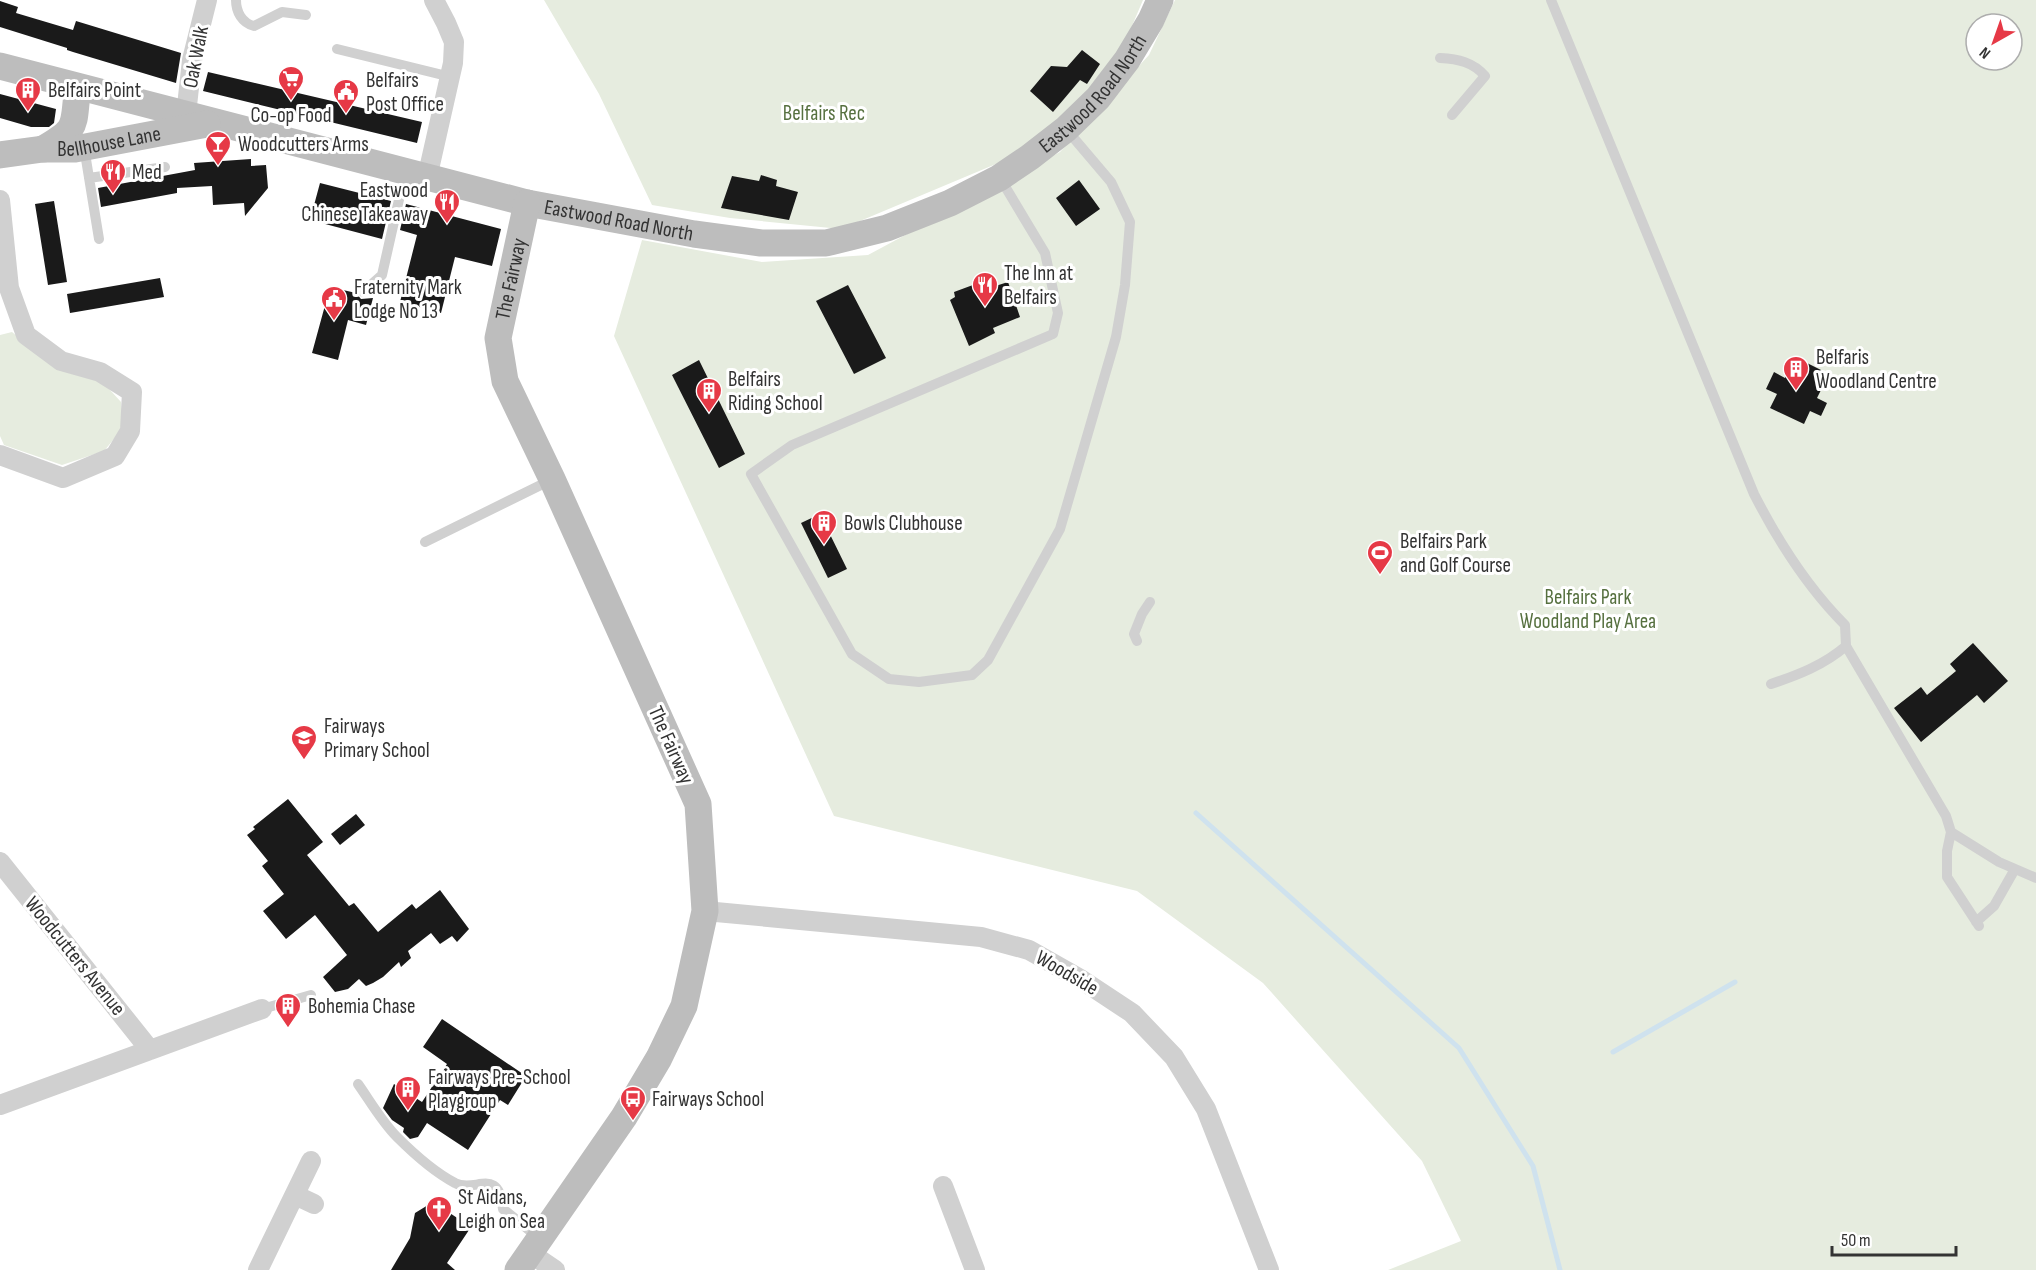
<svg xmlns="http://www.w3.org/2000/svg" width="2036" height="1270" font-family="'Sofia Sans Condensed',sans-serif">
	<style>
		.green { fill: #e6ecdf; fill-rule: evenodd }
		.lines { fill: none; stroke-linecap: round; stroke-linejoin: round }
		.stream { stroke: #cfe2ee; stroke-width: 5 }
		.building { fill: #1a1a1a }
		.lane { stroke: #d0d0d0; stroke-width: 10 }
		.street { stroke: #d0d0d0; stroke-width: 20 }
		.secondary { stroke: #bdbdbd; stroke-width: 27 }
		.labels { text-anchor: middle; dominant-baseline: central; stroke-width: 6; stroke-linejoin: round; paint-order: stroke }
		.street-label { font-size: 21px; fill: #333; stroke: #fff }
		.poi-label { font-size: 21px; fill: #333; stroke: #fff; text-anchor: start }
		.park-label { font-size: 21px; fill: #56703f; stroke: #fff }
	</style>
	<rect width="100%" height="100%" fill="#fff"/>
	<path class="green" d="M544,0H1143L1120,54L1039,146L841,229L730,218L652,205L599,94Z
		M1175,0H2036V1270H1388L1461,1241L1422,1161L1263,983L1137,891L834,816L614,336L642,240L762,262L868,255L1060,152L1149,55ZM1976,24H2012V60H1976Z
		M12,332L51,364L100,379L121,402L123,428L104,451L62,465L4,445L0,436V335Z"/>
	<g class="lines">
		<path class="stream" d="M1196,813L1459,1048L1533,1166L1560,1270
			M1613,1052L1735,982"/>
	</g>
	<path class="building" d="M0,1L18,7L16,13L73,30L76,21L181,53L176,83L73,52L67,50V48L0,27Z
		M1082,50L1100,64L1087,84L1080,80L1053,112L1030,91L1051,66L1067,67Z
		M208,72L422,122L417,143L203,91Z
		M0,94L56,109L54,123L49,127H31L0,118Z
		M251,159V166L266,165L268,188L245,216L244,203L213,205L212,186L177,188V193L101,207L98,188L195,170L194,163Z
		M761,175L777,180L776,186L798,192L789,220L721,208L732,176L759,181Z
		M1079,180L1100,209L1076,226L1056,198Z
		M320,183L391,201L382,239L310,220Z
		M54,201L67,282L48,285L35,204Z
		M406,204L501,229L492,266L455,257L441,313L400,302L417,235L400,230Z
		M160,278L164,297L70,313L67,294Z
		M981,282L983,290L1008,282L1020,317L993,328L995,333L969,346L950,300L955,297L954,292Z
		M848,285L886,358L854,374L816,301Z
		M330,287L356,293L361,299L373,298L366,325L348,320L338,360L312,353Z
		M1795,357L1829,374L1817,398L1827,403L1821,416L1810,411L1804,424L1770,408L1777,394L1766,389L1774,372L1785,378Z
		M699,360L745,454L719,468L672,375Z
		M820,514L847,569L828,578L801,523Z
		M1973,643L2008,681L1984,703L1977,695L1921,742L1894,708L1921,687L1927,695L1956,671L1950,664Z
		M288,799L323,842L307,855L349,906L354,903L378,932L412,904L416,909L440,890L469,929L457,942L452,936L440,944L431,933L408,951L411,958L401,967L399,962L383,977L373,983L366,986L359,979L348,989L335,992L323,977L347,955L315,915L286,939L263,911L284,894L262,866L268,861L247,835L255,829L253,827Z
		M356,814L365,825L340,845L331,834Z
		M442,1019L526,1076L508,1105L500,1100L468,1150L427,1123L418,1137L410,1139L403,1132L404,1128L392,1120L383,1108L394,1084L422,1102L447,1064L423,1047Z
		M433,1202L471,1227L447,1263L455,1270H391L410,1238L415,1213Z"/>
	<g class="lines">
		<path class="lane" d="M236,0C236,12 242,23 254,26L282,12L306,15
			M1551,0L1754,494C1778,541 1808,588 1845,625L1846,646C1824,665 1798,675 1771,684
			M337,49L451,77
			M1440,58C1458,59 1473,62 1485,76L1452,115
			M84,147L99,239
			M89,178L165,167
			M1000,178L1045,253L1058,313L1053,334L792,445L751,474L852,654L889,679L919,682L972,675L988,660L1060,529L1116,337L1125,285L1130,222L1111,182L1066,129
			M363,292L382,275L405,173
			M425,542L551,480
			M1137,641L1134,634L1142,614L1150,602
			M1846,646L1946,816L1951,832L1947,851V877L1979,926
			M1951,832L1999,862L2036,878
			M1976,922L1994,906L2015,869
			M262,1009L311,995
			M358,1084C370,1101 382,1122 397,1137C413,1153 436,1173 455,1183C474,1194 499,1165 503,1209L539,1238"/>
		<path class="street" d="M186,115L192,60L207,0
			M427,178L453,63L454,42L446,23L434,0
			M0,200L9,288L26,335L61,361L100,372L132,392L130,431L115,456L63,478L0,455
			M0,862L150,1050
			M705,911L981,937L1029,950L1082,980L1132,1013L1174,1057L1206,1109L1269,1270
			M0,1105L262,1009
			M943,1186L975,1270
			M295,1195L314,1204
			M530,1253L555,1270
			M258,1270L311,1161"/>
		<g class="secondary">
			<path id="s1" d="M0,66L527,203L694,234L761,243H826L887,228L950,203L999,178L1030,157L1066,129L1098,98L1127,60L1151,20L1160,0"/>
			<path d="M43,149C81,127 72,126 78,87"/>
			<path id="s2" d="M0,155L43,149H75L207,124"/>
			<path id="s3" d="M518,1270L624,1117L659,1058L684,1006L705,911L698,804L552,479L505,381L498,338L527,203"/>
		</g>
	</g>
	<defs>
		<symbol id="supermarket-pin" viewBox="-11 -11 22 30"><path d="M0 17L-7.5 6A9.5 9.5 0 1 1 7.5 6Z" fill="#e63946" stroke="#fff"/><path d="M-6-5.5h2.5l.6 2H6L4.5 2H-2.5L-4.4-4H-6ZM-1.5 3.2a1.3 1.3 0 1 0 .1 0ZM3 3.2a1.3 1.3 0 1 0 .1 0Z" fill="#fff"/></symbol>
		<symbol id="building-pin" viewBox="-11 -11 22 30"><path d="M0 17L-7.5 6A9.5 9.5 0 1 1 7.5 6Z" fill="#e63946" stroke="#fff"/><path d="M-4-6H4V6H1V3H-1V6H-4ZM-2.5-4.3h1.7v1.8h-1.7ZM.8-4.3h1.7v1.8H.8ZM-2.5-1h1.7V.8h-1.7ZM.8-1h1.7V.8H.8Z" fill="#fff"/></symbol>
		<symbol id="civic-pin" viewBox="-11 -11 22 30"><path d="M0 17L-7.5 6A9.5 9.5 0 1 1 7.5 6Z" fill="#e63946" stroke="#fff"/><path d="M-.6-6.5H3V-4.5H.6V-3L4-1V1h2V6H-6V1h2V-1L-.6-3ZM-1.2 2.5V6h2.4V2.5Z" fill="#fff"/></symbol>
		<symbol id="bar-pin" viewBox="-11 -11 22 30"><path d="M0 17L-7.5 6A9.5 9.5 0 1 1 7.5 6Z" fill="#e63946" stroke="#fff"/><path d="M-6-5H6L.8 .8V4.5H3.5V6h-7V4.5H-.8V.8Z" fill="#fff"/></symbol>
		<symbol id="restaurant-pin" viewBox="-11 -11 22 30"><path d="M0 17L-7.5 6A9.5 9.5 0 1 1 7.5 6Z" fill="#e63946" stroke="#fff"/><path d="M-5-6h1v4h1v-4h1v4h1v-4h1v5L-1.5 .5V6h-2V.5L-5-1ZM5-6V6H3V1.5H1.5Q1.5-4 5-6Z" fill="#fff"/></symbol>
		<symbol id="stadium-pin" viewBox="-11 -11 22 30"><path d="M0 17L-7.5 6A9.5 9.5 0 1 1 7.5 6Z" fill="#e63946" stroke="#fff"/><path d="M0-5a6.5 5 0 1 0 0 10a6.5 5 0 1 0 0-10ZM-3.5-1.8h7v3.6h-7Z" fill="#fff"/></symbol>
		<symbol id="school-pin" viewBox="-11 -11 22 30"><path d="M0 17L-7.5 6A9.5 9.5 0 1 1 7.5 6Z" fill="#e63946" stroke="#fff"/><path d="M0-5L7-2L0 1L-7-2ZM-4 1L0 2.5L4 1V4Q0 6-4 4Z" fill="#fff"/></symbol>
		<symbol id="bus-pin" viewBox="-11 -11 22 30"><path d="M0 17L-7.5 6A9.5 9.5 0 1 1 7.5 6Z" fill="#e63946" stroke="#fff"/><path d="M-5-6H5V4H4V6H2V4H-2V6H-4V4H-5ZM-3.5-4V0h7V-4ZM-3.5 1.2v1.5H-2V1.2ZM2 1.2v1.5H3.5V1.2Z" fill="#fff"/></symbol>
		<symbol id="church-pin" viewBox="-11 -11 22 30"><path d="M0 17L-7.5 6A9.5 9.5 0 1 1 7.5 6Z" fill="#e63946" stroke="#fff"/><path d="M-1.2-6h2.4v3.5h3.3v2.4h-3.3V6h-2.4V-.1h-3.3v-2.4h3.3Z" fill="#fff"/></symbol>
	</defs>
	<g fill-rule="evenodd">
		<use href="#supermarket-pin" x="276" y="64" width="30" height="40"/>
		<use href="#building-pin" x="13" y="75" width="30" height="40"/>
		<use href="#civic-pin" x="331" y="77" width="30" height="40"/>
		<use href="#bar-pin" x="203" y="129" width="30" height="40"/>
		<use href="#restaurant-pin" x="98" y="157" width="30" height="40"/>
		<use href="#restaurant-pin" x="432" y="187" width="30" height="40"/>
		<use href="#restaurant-pin" x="970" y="270" width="30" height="40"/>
		<use href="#civic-pin" x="319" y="284" width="30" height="40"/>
		<use href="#building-pin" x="1781" y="354" width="30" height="40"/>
		<use href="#building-pin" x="694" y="376" width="30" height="40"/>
		<use href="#building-pin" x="809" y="508" width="30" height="40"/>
		<use href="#stadium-pin" x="1365" y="538" width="30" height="40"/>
		<use href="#school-pin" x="289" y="723" width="30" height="40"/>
		<use href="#building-pin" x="273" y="991" width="30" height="40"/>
		<use href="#building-pin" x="393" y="1074" width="30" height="40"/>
		<use href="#bus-pin" x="618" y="1084" width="30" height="40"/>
		<use href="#church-pin" x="424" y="1194" width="30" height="40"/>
	</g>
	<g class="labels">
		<g class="street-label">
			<text transform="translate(196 57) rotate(-79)">Oak Walk</text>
			<text stroke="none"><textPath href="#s1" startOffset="1160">Eastwood Road North</textPath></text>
			<text stroke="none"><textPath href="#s2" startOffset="110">Bellhouse Lane</textPath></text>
			<text stroke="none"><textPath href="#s1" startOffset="638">Eastwood Road North</textPath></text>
			<text stroke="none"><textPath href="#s3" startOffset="1086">The Fairway</textPath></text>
			<text transform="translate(671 745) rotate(66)">The Fairway</text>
			<text transform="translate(75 956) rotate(51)">Woodcutters Avenue</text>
			<text transform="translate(1067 973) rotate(30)">Woodside</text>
		</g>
		<g class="poi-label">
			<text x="366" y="80">Belfairs<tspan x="366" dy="24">Post Office</tspan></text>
			<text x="48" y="90">Belfairs Point</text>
			<text x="291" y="115" text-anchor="middle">Co-op Food</text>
			<text x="238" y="144">Woodcutters Arms</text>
			<text x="132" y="172">Med</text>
			<text x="428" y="190" text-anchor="end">Eastwood<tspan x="428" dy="24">Chinese Takeaway</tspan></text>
			<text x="1004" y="273">The Inn at<tspan x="1004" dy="24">Belfairs</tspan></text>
			<text x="354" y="287">Fraternity Mark<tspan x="354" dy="24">Lodge No 13</tspan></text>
			<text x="1816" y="357">Belfaris<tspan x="1816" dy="24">Woodland Centre</tspan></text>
			<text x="728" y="379">Belfairs<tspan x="728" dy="24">Riding School</tspan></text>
			<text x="844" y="523">Bowls Clubhouse</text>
			<text x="1400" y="541">Belfairs Park<tspan x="1400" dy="24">and Golf Course</tspan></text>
			<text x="324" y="726">Fairways<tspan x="324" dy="24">Primary School</tspan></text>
			<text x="308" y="1006">Bohemia Chase</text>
			<text x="428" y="1077">Fairways Pre-School<tspan x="428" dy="24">Playgroup</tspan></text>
			<text x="652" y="1099">Fairways School</text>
			<text x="458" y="1197">St Aidans,<tspan x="458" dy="24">Leigh on Sea</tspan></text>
		</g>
		<g class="park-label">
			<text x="824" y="113">Belfairs Rec</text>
			<text x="1588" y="597">Belfairs Park<tspan x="1588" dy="24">Woodland Play Area</tspan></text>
		</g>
	</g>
	<g transform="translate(1994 42) rotate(220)"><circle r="28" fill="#ffffff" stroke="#adadad" stroke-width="1.5"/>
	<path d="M0-4.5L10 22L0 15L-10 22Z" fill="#e63946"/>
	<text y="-9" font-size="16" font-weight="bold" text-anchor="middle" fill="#333333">N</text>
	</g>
	<path d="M1832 1246v9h124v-9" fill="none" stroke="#333333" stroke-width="3"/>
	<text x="1841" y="1246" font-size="18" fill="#333333" stroke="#ffffff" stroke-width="4.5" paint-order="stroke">50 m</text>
</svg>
